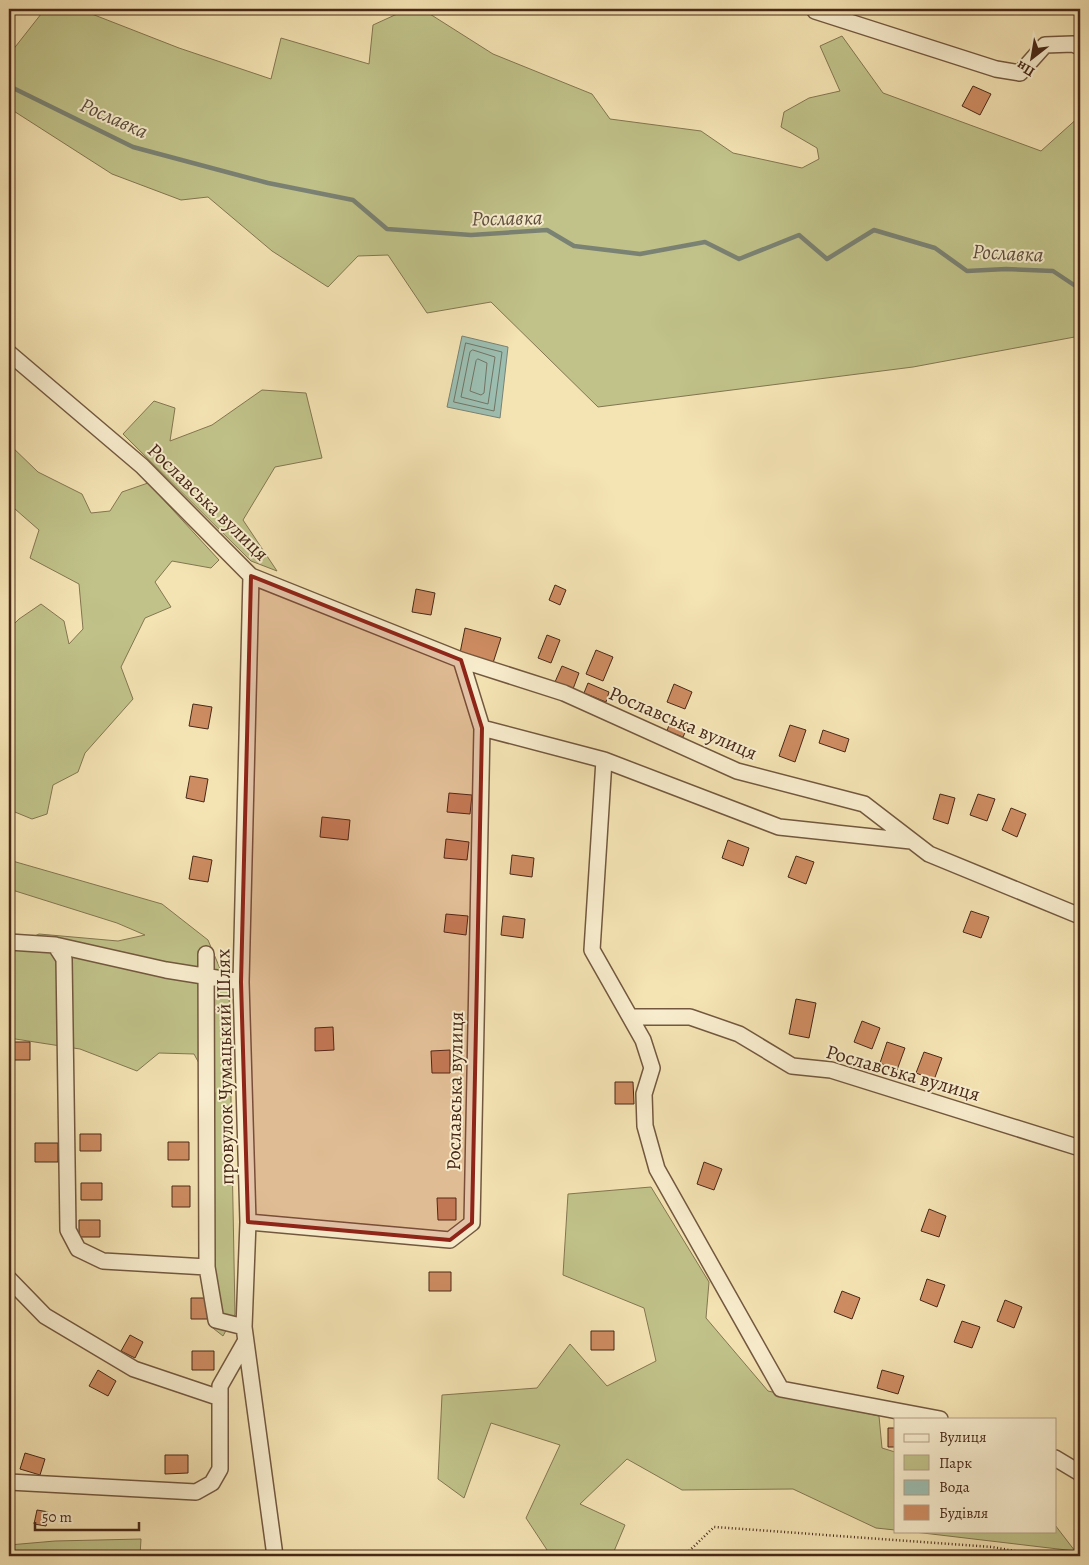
<svg xmlns="http://www.w3.org/2000/svg" width="1089" height="1565" font-family="Alegreya,serif">
	<style>
		.green { fill: #c0c289; stroke: #847650 }
		.water { fill: #9cbeb1; stroke: #7a8274 }
		.lines { fill: none; stroke-linecap: round; stroke-linejoin: round }
		.shore { stroke: #727464; stroke-width: 1 }
		.stream { stroke: #7a8274; stroke-width: 4.5 }
		.building { fill: #ce8c62; stroke: #482918 }
		.minor-casing { stroke: #73583f; stroke-width: 18 }
		.path { stroke: #482918; stroke-width: 2.5; stroke-dasharray: 1 2.5; stroke-linecap: butt }
		.minor { stroke: #f8edce; stroke-width: 15 }
		.marked { fill: #8f2418; fill-opacity: 0.2; stroke: #8f2418; stroke-width: 4; stroke-linejoin: round }
		.labels { text-anchor: middle; dominant-baseline: central; stroke-width: 4; stroke-linejoin: round; paint-order: stroke }
		.street-label { font-size: 20px; fill: #482918; stroke: #f8edce }
		.water-label { font-size: 21px; font-style: italic; fill: #5d4e3e; stroke: #f8edce }
	</style>
	<rect width="100%" height="100%" fill="#f4e3b3"/>
	<filter id="stains"><feTurbulence type="fractalNoise" baseFrequency=".004" numOctaves="4"/><feColorMatrix values="0 0 0 0 .2 0 0 0 0 .09 0 0 0 0 .02 0 0 0 .5 -.17"/></filter>
	<radialGradient id="worn" r=".72"><stop offset=".6" stop-color="#630" stop-opacity="0"/><stop offset="1" stop-color="#630" stop-opacity=".3"/></radialGradient>
	<path class="green" d="M45,9H79L179,48L271,79L281,38L369,64L373,25L408,9H422L493,54L592,94L610,119L701,131L733,153L802,168L819,159L817,148L781,127L784,112L809,98L840,91L820,46L842,36L883,93L1041,151L1080,116V336L913,367L598,407L491,302L427,313L388,255L358,256L328,287L272,251L208,197L181,200L112,174L9,108V50L12,51Z
		M262,390L306,393L322,458L275,467L243,520L277,571L251,561L123,434L154,401L175,408L170,441L212,425Z
		M9,444L38,472L82,494L91,513L110,511L122,492L148,483L219,560L211,568L172,561L155,582L171,607L145,618L121,667L133,699L85,753L78,772L53,785L47,814L32,819L10,810L9,811V629L19,619L41,604L64,621L69,644L83,629L79,584L30,558L39,530L15,509L9,508Z
		M9,860L162,904L208,940L229,990L235,1314L223,1336L209,1325L215,1093L194,1054L159,1053L137,1071L80,1049L9,1038V948L39,934L118,941L145,935L117,923L9,889Z
		M651,1187L709,1282L706,1318L768,1391L879,1416L882,1448L895,1452V1530L876,1528L793,1489L682,1490L627,1459L580,1504L625,1525L612,1556H551L526,1518L560,1445L491,1423L464,1498L438,1479L442,1395L537,1388L570,1344L607,1386L656,1361L644,1308L563,1275L568,1194Z
		M1055,1525L1075,1551L906,1531H1055Z
		M141,1539L140,1556H9V1545L55,1541Z"/>
	<path class="water" d="M462,336L508,347L500,418L447,407Z"/>
	<g class="lines">
		<path class="shore" d="M466,343L502,352L494,411L454,402Z
			M473,350L495,357L488,404L461,397L470,352Z
			M478,359L487,363L484,393L481,395L470,391L476,361Z"/>
		<path class="stream" d="M9,86L133,147L268,183L353,200L387,229L471,235L547,230L574,246L640,254L705,242L739,259L799,235L827,259L874,230L935,248L967,271L1006,269L1053,271L1080,289"/>
	</g>
	<path class="building" d="M973,86L991,94L980,115L962,106Z
		M555,585L566,590L560,605L549,600Z
		M416,589L435,593L431,615L412,612Z
		M465,628L501,638L493,663L460,653Z
		M547,635L560,640L551,663L538,658Z
		M596,650L613,657L603,681L586,674Z
		M562,666L579,673L573,689L555,682Z
		M588,683L609,692L606,702L584,693Z
		M674,684L692,692L685,709L667,702Z
		M193,704L212,707L208,729L189,726Z
		M671,719L688,726L683,737L667,731Z
		M790,725L806,730L795,762L779,756Z
		M823,730L849,739L845,752L819,743Z
		M190,776L208,779L204,802L186,798Z
		M449,793L472,795L470,814L447,812Z
		M940,794L955,798L948,824L933,819Z
		M978,794L995,799L987,821L970,815Z
		M1011,808L1026,814L1017,837L1002,830Z
		M322,817L350,820L348,840L320,837Z
		M446,839L469,842L467,860L444,858Z
		M728,840L749,848L743,866L722,858Z
		M512,855L534,858L532,877L510,874Z
		M193,856L212,860L208,882L189,879Z
		M796,856L814,862L806,884L788,877Z
		M971,911L989,917L981,938L963,932Z
		M446,914L468,916L466,935L444,932Z
		M503,916L525,919L523,938L501,935Z
		M796,999L816,1003L809,1038L789,1034Z
		M862,1021L880,1028L872,1049L854,1042Z
		M333,1027L334,1050L315,1051V1028Z
		M9,1042H30V1060H9Z
		M887,1042L905,1048L897,1070L880,1063Z
		M450,1050V1073H432L431,1051Z
		M924,1052L942,1058L934,1080L916,1073Z
		M615,1082H633L634,1104H615Z
		M80,1134H101V1151H80Z
		M168,1142H189V1160H168Z
		M35,1143H58V1162H35Z
		M704,1162L722,1169L714,1190L697,1184Z
		M81,1183H102V1200H81Z
		M172,1186H190V1207H172Z
		M437,1198H456V1220H438Z
		M929,1209L946,1216L939,1237L921,1231Z
		M79,1220H100V1237H79Z
		M429,1272H451V1291H429Z
		M927,1279L945,1285L937,1307L920,1300Z
		M842,1291L860,1298L852,1319L834,1312Z
		M191,1298H208V1319H191Z
		M1005,1300L1022,1307L1014,1328L997,1321Z
		M962,1321L980,1327L972,1348L954,1342Z
		M591,1331H614V1350H591Z
		M130,1335L143,1342L135,1358L121,1351Z
		M192,1351H214V1370H192Z
		M98,1370L116,1381L108,1396L89,1386Z
		M882,1370L904,1376L898,1394L877,1388Z
		M888,1428H895V1447H888Z
		M25,1453L45,1459L40,1475L20,1469Z
		M165,1455H188V1473L165,1474Z
		M37,1510L49,1512L46,1526L34,1524Z"/>
	<g class="lines">
		<defs>
			<path id="minor" d="M815,11L996,69L1020,73L1045,45L1073,44L1080,47
				M9,353L142,466L251,576L461,660L564,693L737,771L864,804L929,854L1080,916
				M251,576L241,982L248,1222L244,1327L275,1556
				M482,728L604,760L779,827L911,841
				M604,760L592,950L643,1040L652,1068L644,1094L645,1126L657,1169L781,1389L940,1419
				M9,942L55,945L64,959L68,1230L78,1249L103,1261L207,1267L216,1320L244,1327
				M55,945L166,970L241,982
				M206,954L207,1267
				M631,1017H690L739,1034L792,1066L831,1070L1080,1148
				M248,1222L450,1240L472,1223L482,728L461,660
				M9,1279L45,1316L134,1369L220,1398
				M1055,1458L1080,1473
				M9,1482L196,1492L212,1483L220,1469V1386L245,1342"/>
		</defs>
		<use href="#minor" class="minor-casing"/>
		<path class="path" d="M684,1556L714,1527L992,1547L1043,1556"/>
		<use href="#minor" class="minor"/>
	</g>
	<path class="marked" d="M251,576L461,660L482,728L472,1223L450,1240L248,1222L241,982Z"/>
	<g class="labels">
		<g class="street-label">
			<text transform="translate(208 502) rotate(44)">Рославська вулиця</text>
			<text transform="translate(683 723) rotate(23)">Рославська вулиця</text>
			<text transform="translate(225 1067) rotate(-91)">провулок Чумацький Шлях</text>
			<text transform="translate(903 1073) rotate(16)">Рославська вулиця</text>
			<text transform="translate(455 1091) rotate(-89)">Рославська вулиця</text>
		</g>
		<g class="water-label">
			<text transform="translate(114 118) rotate(24)">Рославка</text>
			<text transform="translate(507 218) rotate(-1)">Рославка</text>
			<text transform="translate(1008 253) rotate(3)">Рославка</text>
		</g>
	</g>
	<rect width="1089" height="1565" fill="none" stroke="#f4e3b3" stroke-width="30"/>
	<rect x="10" y="10" width="1069" height="1545" fill="none" stroke="#482918" stroke-width="2.5"/>
	<rect x="15" y="15" width="1059" height="1535" fill="none" stroke="#482918"/>
	<rect x="894" y="1418" width="162" height="115" fill="#f8edce" stroke="#b29f85"/>
	<rect x="904" y="1434" width="25" height="8" fill="#f8edce" stroke="#b29f85"/>
	<text x="939" y="1442" font-size="15" fill="#482918">Вулиця</text>
	<rect x="904" y="1455" width="25" height="15" fill="#c0c289" stroke="#b29f85"/>
	<text x="939" y="1468" font-size="15" fill="#482918">Парк</text>
	<rect x="904" y="1480" width="25" height="15" fill="#9cbeb1" stroke="#b29f85"/>
	<text x="939" y="1492" font-size="15" fill="#482918">Вода</text>
	<rect x="904" y="1505" width="25" height="15" fill="#ce8c62" stroke="#b29f85"/>
	<text x="939" y="1518" font-size="15" fill="#482918">Будівля</text>
	<g transform="translate(1032 58) rotate(211)" stroke="#f8edce" stroke-width="4" paint-order="stroke">
	<path d="M0-4L9 19L0 12L-9 19Z" fill="#482918"/>
	<text y="-8" font-size="14" font-weight="bold" text-anchor="middle" fill="#482918">Пн</text>
	</g>
	<path d="M35 1522v8h104v-8" fill="none" stroke="#482918" stroke-width="2.5"/>
	<text x="42" y="1522" font-size="15" fill="#482918" stroke="#f8edce" stroke-width="4" paint-order="stroke">50 m</text>
	<rect width="100%" height="100%" filter="url(#stains)"/>
	<rect width="100%" height="100%" fill="url(#worn)"/>
</svg>
